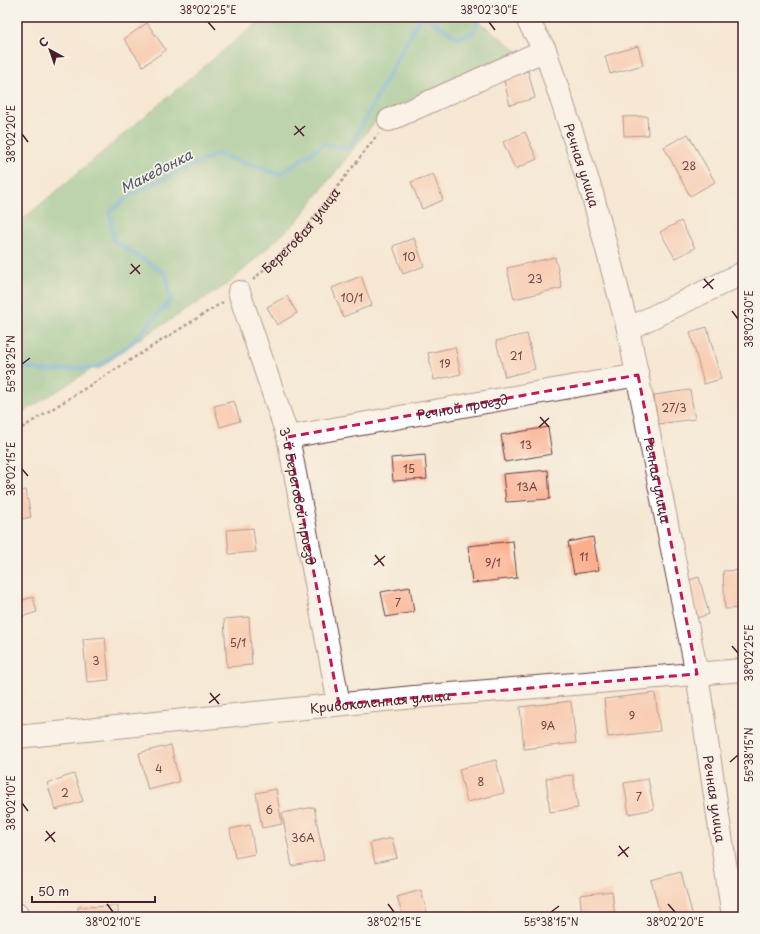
<svg xmlns="http://www.w3.org/2000/svg" width="760" height="934" font-family="'Playpen Sans',sans-serif">
	<style>
		.forest { fill: #78bb7e; stroke: #616d54 }
		.lines { fill: none; stroke-linecap: round; stroke-linejoin: round }
		.stream { stroke: #4da4ca; stroke-width: 5 }
		.building { fill: #fcad8c }
		.minor-casing { stroke: #643d44; stroke-width: 24 }
		.path { stroke: #643d44; stroke-width: 2.5; stroke-dasharray: 3 3; stroke-linecap: butt }
		.minor { stroke: #fff; stroke-width: 22 }
		.marked { fill: none; stroke: #c2185b; stroke-width: 3; stroke-dasharray: 8 5; stroke-linejoin: round }
		.ticks { fill: none; stroke: #4a1f2b; stroke-width: 1.5 }
		.labels { text-anchor: middle; dominant-baseline: central; stroke-width: 3.5; stroke-linejoin: round; paint-order: stroke }
		.number-label { font-size: 11px; fill: #764243 }
		.street-label { font-size: 13px; fill: #4a1f2b; stroke: #f7f3e8 }
		.water-label { font-size: 14px; font-style: italic; fill: #4b546b; stroke: #f7f3e8 }
		.neatline { fill: none; stroke: #4a1f2b; stroke-width: 1.5 }
		.ticks-label { font-size: 10px; text-anchor: middle; fill: #4a1f2b }
	</style>
	<rect width="100%" height="100%" fill="#f7f3e8"/>
	<filter id="ink" filterUnits="userSpaceOnUse"><feTurbulence type="fractalNoise" baseFrequency=".025" numOctaves="2"/><feDisplacementMap in="SourceGraphic" scale="8" xChannelSelector="R" yChannelSelector="G"/><feConvolveMatrix kernelMatrix="1 2 1 2 8 2 1 2 1" color-interpolation-filters="sRGB"/></filter>
	<filter id="wash" filterUnits="userSpaceOnUse"><feTurbulence type="fractalNoise" baseFrequency=".012" numOctaves="4" result="noise"/><feDisplacementMap in="SourceGraphic" scale="16" xChannelSelector="R" yChannelSelector="G"/><feGaussianBlur stdDeviation="0.9" result="paint"/><feColorMatrix in="noise" values="0 0 0 0 0 0 0 0 0 0 0 0 0 0 0 0 0 1.4 0 .05"/><feComposite in="paint" operator="in"/></filter>
	<g filter="url(#wash)">
		<rect width="100%" height="100%" fill="#f5e8d3"/>
		<path class="forest" d="M263,17H473L519,52L381,114L296,222L229,283L17,416V224Z"/>
		<g class="lines">
			<path class="stream" d="M426,17L458,38L473,33L481,17
				M17,365L43,371L98,367L134,341L171,300L166,274L114,241L110,212L128,196L217,154L280,174L324,144L349,149L420,17"/>
		</g>
		<g id="blocks">
			<path class="building" d="M147,23L166,50L143,66L124,39Z
				M638,46L643,65L610,74L605,56Z
				M528,71L535,98L510,105L503,77Z
				M647,116L648,135L624,136L623,117Z
				M525,132L537,159L515,169L503,142Z
				M688,134L715,182L690,196L664,147Z
				M433,174L443,200L422,209L411,182Z
				M681,221L695,248L675,258L660,232Z
				M414,238L424,266L403,274L393,246Z
				M555,257L562,288L514,299L507,268Z
				M361,276L372,305L343,317L332,288Z
				M287,296L297,313L277,325L267,307Z
				M707,327L721,379L704,384L690,332Z
				M527,334L535,369L505,377L496,341Z
				M455,347L461,374L434,380L428,353Z
				M690,390L695,419L658,424L654,395Z
				M234,401L240,421L220,427L214,406Z
				M548,427L552,454L505,462L501,435Z
				M425,455L427,479L393,481L391,458Z
				M548,470L550,499L506,502L503,474Z
				M26,490L31,517L17,520V492Z
				M253,528L256,552L229,554L227,530Z
				M593,537L599,570L574,574L568,542Z
				M513,541L517,578L472,583L468,546Z
				M743,570V608L725,609L723,571Z
				M699,577L709,614L694,619L683,582Z
				M410,587L414,612L386,617L381,592Z
				M33,597L37,612L17,618V602Z
				M249,617L252,665L227,667L224,619Z
				M105,637L109,680L87,682L83,639Z
				M655,693L660,731L608,737L604,699Z
				M571,701L576,743L524,749L520,707Z
				M171,745L179,782L148,790L139,753Z
				M496,760L504,793L467,802L459,769Z
				M74,774L83,801L56,810L47,783Z
				M573,775L578,808L550,812L546,778Z
				M648,779L654,809L629,814L624,783Z
				M276,789L282,824L262,828L256,793Z
				M314,807L324,860L292,866L282,813Z
				M250,825L255,854L235,858L230,829Z
				M392,838L397,858L375,863L370,843Z
				M681,872L693,917H661L651,880Z
				M421,890L428,917H403L397,897Z
				M612,891L615,917H582L580,895Z
				M118,906V917H78V907Z"/>
		</g>
	</g>
	<g filter="url(#ink)">
		<use href="#blocks" fill-opacity="0" stroke="#643d44" stroke-width="1"/>
		<g class="lines">
			<defs>
				<g id="minor">
					<path id="s2" d="M545,50L592,193L628,329L697,674L733,917"/>
					<path d="M389,120L545,50L529,23L530,17"/>
					<path id="s3" d="M239,292L288,437L339,704"/>
					<path d="M628,329L743,273"/>
					<path id="s4" d="M288,437L638,375"/>
					<path id="s5" d="M17,737L414,697L743,670"/>
					<path d="M17,914L18,917"/>
				</g>
			</defs>
			<use href="#minor" class="minor-casing"/>
			<g class="path">
				<path id="s1" d="M253,280L302,233L378,134"/>
				<path d="M17,431L223,302"/>
			</g>
			<use href="#minor" class="minor"/>
		</g>
	</g>
	<path d="M0 0H760V934H0ZM638,375L697,674L339,704L288,437Z" fill="#f5e8d3" fill-opacity=".55" fill-rule="evenodd"/>
	<path class="marked" d="M638,375L697,674L339,704L288,437Z"/>
	<path class="ticks" d="M208,22L215,30M489,22L495,30M295,126L304,136M22,134L28,142M294,135L305,126M131,264L140,274M130,274L140,265M704,279L713,289M703,288L714,279M732,311L738,319M22,364L30,358M540,417L549,427M539,427L549,418M22,469L28,476M375,555L384,566M374,565L385,556M732,646L738,653M210,693L219,704M209,703L220,694M730,762L738,755M22,803L28,811M46,831L55,842M45,841L55,832M619,846L628,857M618,856L629,847M107,904L113,912M388,904L394,912M668,904L675,912M551,912L559,906"/>
	<g class="labels">
		<g class="number-label">
			<text x="689" y="165">28</text>
			<text x="409" y="256">10</text>
			<text x="535" y="278">23</text>
			<text x="352" y="297">10/1</text>
			<text x="516" y="355">21</text>
			<text x="445" y="363">19</text>
			<text x="674" y="407">27/3</text>
			<text x="526" y="444">13</text>
			<text x="409" y="468">15</text>
			<text x="527" y="486">13А</text>
			<text x="584" y="556">11</text>
			<text x="493" y="562">9/1</text>
			<text x="398" y="602">7</text>
			<text x="238" y="642">5/1</text>
			<text x="96" y="660">3</text>
			<text x="632" y="715">9</text>
			<text x="548" y="725">9А</text>
			<text x="159" y="768">4</text>
			<text x="481" y="781">8</text>
			<text x="65" y="792">2</text>
			<text x="639" y="796">7</text>
			<text x="269" y="809">6</text>
			<text x="303" y="837">36А</text>
		</g>
		<g class="street-label">
			<text stroke="none"><textPath href="#s2" startOffset="121">Речная улица</textPath></text>
			<text stroke="none"><textPath href="#s1" startOffset="69">Береговая улица</textPath></text>
			<text stroke="none"><textPath href="#s4" startOffset="177">Речной проезд</textPath></text>
			<text stroke="none"><textPath href="#s2" startOffset="445">Речная улица</textPath></text>
			<text stroke="none"><textPath href="#s3" startOffset="213">3-й Береговой проезд</textPath></text>
			<text stroke="none"><textPath href="#s5" startOffset="365">Кривоколенная улица</textPath></text>
			<text stroke="none"><textPath href="#s2" startOffset="769">Речная улица</textPath></text>
		</g>
		<g class="water-label">
			<text transform="translate(156 171) rotate(-27)">Македонка</text>
		</g>
	</g>
	<rect width="760" height="934" fill="none" stroke="#f7f3e8" stroke-width="44"/>
	<g transform="translate(50 50) rotate(320)" stroke="#f7f3e8" stroke-width="3" paint-order="stroke">
	<path d="M0-3L7 15L0 10L-7 15Z" fill="#4a1f2b"/>
	<text y="-6" font-size="11" font-weight="bold" text-anchor="middle" fill="#4a1f2b">С</text>
	</g>
	<path d="M32 896v6h123v-6" fill="none" stroke="#4a1f2b" stroke-width="2"/>
	<text x="38" y="896" font-size="12" fill="#4a1f2b" stroke="#f7f3e8" stroke-width="3" paint-order="stroke">50 m</text>
	<rect x="22" y="22" width="716" height="890" class="neatline"/>
	<g class="ticks-label">
		<text x="208" y="14">38°02'25"E</text>
		<text x="489" y="14">38°02'30"E</text>
		<text transform="translate(11 134) rotate(-90)" y="4">38°02'20"E</text>
		<text transform="translate(749 319) rotate(-90)" y="4">38°02'30"E</text>
		<text transform="translate(11 364) rotate(-90)" y="4">55°38'25"N</text>
		<text transform="translate(11 469) rotate(-90)" y="4">38°02'15"E</text>
		<text transform="translate(749 653) rotate(-90)" y="4">38°02'25"E</text>
		<text transform="translate(749 755) rotate(-90)" y="4">55°38'15"N</text>
		<text transform="translate(11 803) rotate(-90)" y="4">38°02'10"E</text>
		<text x="113" y="926">38°02'10"E</text>
		<text x="394" y="926">38°02'15"E</text>
		<text x="551" y="926">55°38'15"N</text>
		<text x="675" y="926">38°02'20"E</text>
	</g>
</svg>
